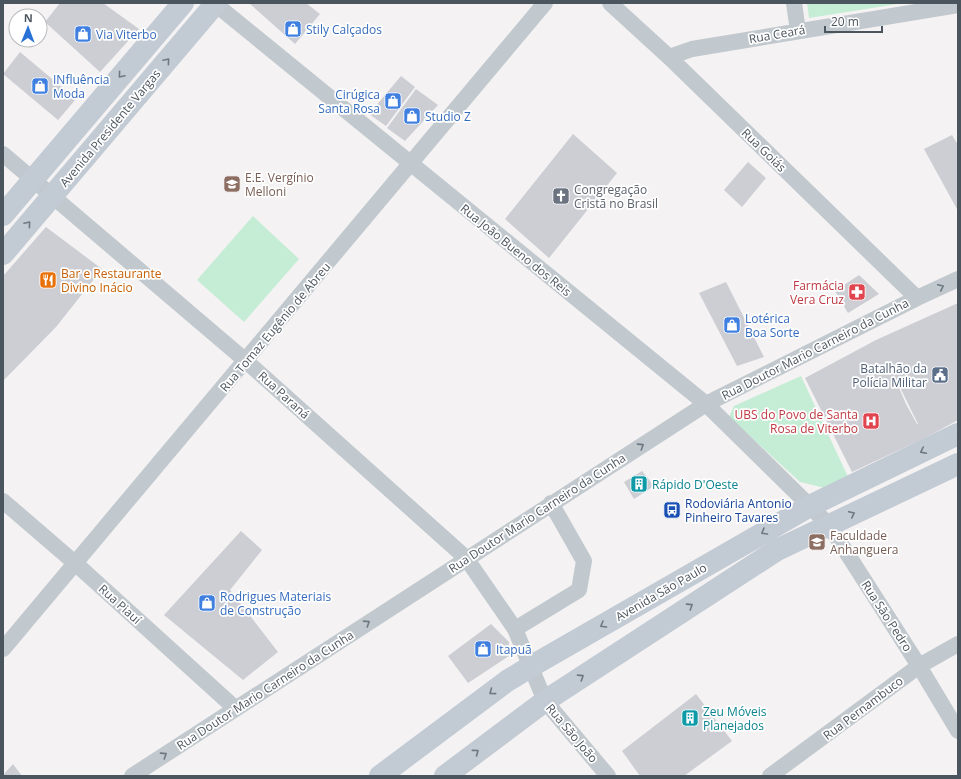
<svg xmlns="http://www.w3.org/2000/svg" width="961" height="779" font-family="'Open Sans',sans-serif">
	<style>
		.green { fill: #c5edd5 }
		.building { fill: #ccced4; fill-rule: evenodd }
		.lines { fill: none; stroke-linecap: round; stroke-linejoin: round }
		.minor { stroke: #c1c9cf; stroke-width: 16 }
		.secondary { stroke: #c2cad4; stroke-width: 22 }
		.oneway { stroke: #6f7881 }
		.oneway2 { stroke: #6e7880 }
		.labels { text-anchor: middle; dominant-baseline: central; stroke-width: 3.5; stroke-linejoin: round; paint-order: stroke }
		.shop-label { font-size: 12px; fill: #366cbe; stroke: #fff; text-anchor: start }
		.street-label { font-size: 12px; fill: #4b555e; stroke: #fff }
		.education-label { font-size: 12px; fill: #785e54; stroke: #fff; text-anchor: start }
		.worship-label { font-size: 12px; fill: #5b616d; stroke: #fff; text-anchor: start }
		.food-label { font-size: 12px; fill: #c56008; stroke: #fff; text-anchor: start }
		.health-label { font-size: 12px; fill: #be3a42; stroke: #fff; text-anchor: end }
		.service-label { font-size: 12px; fill: #4e5e75; stroke: #fff; text-anchor: end }
		.culture-label { font-size: 12px; fill: #0d838f; stroke: #fff; text-anchor: start }
		.transit-label { font-size: 12px; fill: #164399; stroke: #fff; text-anchor: start }
	</style>
	<rect width="100%" height="100%" fill="#f4f2f2"/>
	<path class="green" d="M807,3H904L809,18Z
		M253,216L299,259L244,322L197,280Z
		M801,376L849,479L825,488L800,482L729,417L734,406Z"/>
	<path class="building" d="M60,3H103L139,29L100,72L45,22Z
		M249,3H306L320,14L295,44Z
		M20,52L76,99L58,120L3,74Z
		M401,76L415,87L386,126L369,114Z
		M416,89L438,105L405,141L387,128Z
		M573,134L617,173L549,258L505,219Z
		M952,135L958,145V211L924,149Z
		M748,162L766,178L742,207L724,190Z
		M46,227L102,269L56,327L4,380L3,276Z
		M859,275L879,294L848,313L835,291Z
		M726,282L764,357L737,366L699,293Z
		M958,303V420L925,438L852,472L805,378L876,340ZM891,369L918,424H917L906,404Z
		M642,471L654,486L634,499L624,482Z
		M241,531L262,550L230,590L278,652L243,680L164,615Z
		M491,624L509,642V656L468,683L448,656Z
		M696,694L732,741L684,776H640L622,751Z
		M13,764L22,776H3V775Z"/>
	<g class="lines">
		<path class="minor" d="M214,3L706,404L829,525L919,666L958,731
			M610,3L669,57L917,298
			M794,3L798,31
			M669,57L692,49L958,5
			M3,154L246,361L466,558L515,629L545,701L608,776
			M3,501L75,563L236,709
			M515,629L579,590L584,561L551,503
			M3,649L545,3
			M132,776L706,404L917,298L958,279
			M770,776L919,666L958,644"/>
		<path class="secondary" d="M3,215L183,3
			M3,254L216,3
			M380,776L507,681L530,667L810,506L958,434
			M445,776L545,701L777,550L958,464"/>
	</g>
	<defs><path id="oneway-chevron" d="M-2-3.5L2.5 0L-2 3.5" fill="none" stroke-width="1.6" stroke-linecap="round" stroke-linejoin="round"/></defs>
	<g class="oneway">
		<use href="#oneway-chevron" transform="translate(167 61) rotate(-50)"/>
		<use href="#oneway-chevron" transform="translate(121 75) rotate(130)"/>
		<use href="#oneway-chevron" transform="translate(28 224) rotate(-50)"/>
		<use href="#oneway-chevron" transform="translate(923 451) rotate(154)"/>
		<use href="#oneway-chevron" transform="translate(852 514) rotate(-25)"/>
		<use href="#oneway-chevron" transform="translate(764 532) rotate(150)"/>
		<use href="#oneway-chevron" transform="translate(690 606) rotate(-33)"/>
		<use href="#oneway-chevron" transform="translate(603 625) rotate(150)"/>
		<use href="#oneway-chevron" transform="translate(581 677) rotate(-33)"/>
		<use href="#oneway-chevron" transform="translate(492 692) rotate(143)"/>
		<use href="#oneway-chevron" transform="translate(476 752) rotate(-37)"/>
	</g>
	<g class="oneway2">
		<use href="#oneway-chevron" transform="translate(941 287) rotate(-25)"/>
		<use href="#oneway-chevron" transform="translate(641 446) rotate(-33)"/>
		<use href="#oneway-chevron" transform="translate(367 623) rotate(-33)"/>
		<use href="#oneway-chevron" transform="translate(164 755) rotate(-33)"/>
	</g>
	<defs>
		<symbol id="shop-square" viewBox="-11 -11 22 22"><rect x="-9" y="-9" width="18" height="18" rx="4" fill="#3f7fe0" stroke="#fff"/><path d="M-5-2.5h2.3a2.7 3.5 0 0 1 5.4 0H5L5.5 6h-11ZM-1.5-2.5h3a1.5 2.3 0 0 0-3 0Z" fill="#fff"/></symbol>
		<symbol id="school-square" viewBox="-11 -11 22 22"><rect x="-9" y="-9" width="18" height="18" rx="4" fill="#8d6e63" stroke="#fff"/><path d="M0-5L7-2L0 1L-7-2ZM-4 1L0 2.5L4 1V4Q0 6-4 4Z" fill="#fff"/></symbol>
		<symbol id="church-square" viewBox="-11 -11 22 22"><rect x="-9" y="-9" width="18" height="18" rx="4" fill="#6b7280" stroke="#fff"/><path d="M-1.2-6h2.4v3.5h3.3v2.4h-3.3V6h-2.4V-.1h-3.3v-2.4h3.3Z" fill="#fff"/></symbol>
		<symbol id="restaurant-square" viewBox="-11 -11 22 22"><rect x="-9" y="-9" width="18" height="18" rx="4" fill="#e8710a" stroke="#fff"/><path d="M-5-6h1v4h1v-4h1v4h1v-4h1v5L-1.5 .5V6h-2V.5L-5-1ZM5-6V6H3V1.5H1.5Q1.5-4 5-6Z" fill="#fff"/></symbol>
		<symbol id="pharmacy-square" viewBox="-11 -11 22 22"><rect x="-9" y="-9" width="18" height="18" rx="4" fill="#e0444e" stroke="#fff"/><path d="M-2-6h4v4h4v4h-4v4h-4v-4h-4v-4h4Z" fill="#fff"/></symbol>
		<symbol id="civic-square" viewBox="-11 -11 22 22"><rect x="-9" y="-9" width="18" height="18" rx="4" fill="#5c6f8a" stroke="#fff"/><path d="M-.6-6.5H3V-4.5H.6V-3L4-1V1h2V6H-6V1h2V-1L-.6-3ZM-1.2 2.5V6h2.4V2.5Z" fill="#fff"/></symbol>
		<symbol id="hospital-square" viewBox="-11 -11 22 22"><rect x="-9" y="-9" width="18" height="18" rx="4" fill="#e0444e" stroke="#fff"/><path d="M-5-5h3v3.5h4V-5h3V5h-3V1.5h-4V5h-3Z" fill="#fff"/></symbol>
		<symbol id="building-square" viewBox="-11 -11 22 22"><rect x="-9" y="-9" width="18" height="18" rx="4" fill="#0f9aa8" stroke="#fff"/><path d="M-4-6H4V6H1V3H-1V6H-4ZM-2.5-4.3h1.7v1.8h-1.7ZM.8-4.3h1.7v1.8H.8ZM-2.5-1h1.7V.8h-1.7ZM.8-1h1.7V.8H.8Z" fill="#fff"/></symbol>
		<symbol id="bus-square" viewBox="-11 -11 22 22"><rect x="-9" y="-9" width="18" height="18" rx="4" fill="#1a4fb4" stroke="#fff"/><path d="M-5-6H5V4H4V6H2V4H-2V6H-4V4H-5ZM-3.5-4V0h7V-4ZM-3.5 1.2v1.5H-2V1.2ZM2 1.2v1.5H3.5V1.2Z" fill="#fff"/></symbol>
	</defs>
	<g fill-rule="evenodd">
		<use href="#shop-square" x="283" y="19" width="20" height="20"/>
		<use href="#shop-square" x="73" y="24" width="20" height="20"/>
		<use href="#shop-square" x="30" y="76" width="20" height="20"/>
		<use href="#shop-square" x="383" y="91" width="20" height="20"/>
		<use href="#shop-square" x="402" y="106" width="20" height="20"/>
		<use href="#school-square" x="222" y="174" width="20" height="20"/>
		<use href="#church-square" x="551" y="186" width="20" height="20"/>
		<use href="#restaurant-square" x="38" y="270" width="20" height="20"/>
		<use href="#pharmacy-square" x="847" y="282" width="20" height="20"/>
		<use href="#shop-square" x="722" y="315" width="20" height="20"/>
		<use href="#civic-square" x="930" y="365" width="20" height="20"/>
		<use href="#hospital-square" x="861" y="411" width="20" height="20"/>
		<use href="#building-square" x="629" y="474" width="20" height="20"/>
		<use href="#bus-square" x="662" y="500" width="20" height="20"/>
		<use href="#school-square" x="807" y="532" width="20" height="20"/>
		<use href="#shop-square" x="197" y="593" width="20" height="20"/>
		<use href="#shop-square" x="473" y="639" width="20" height="20"/>
		<use href="#building-square" x="680" y="708" width="20" height="20"/>
	</g>
	<g class="labels">
		<g class="shop-label">
			<text x="306" y="29">Stily Calçados</text>
			<text x="96" y="34">Via Viterbo</text>
			<text x="53" y="79">INfluência<tspan x="53" dy="14">Moda</tspan></text>
			<text x="380" y="94" text-anchor="end">Cirúgica<tspan x="380" dy="14">Santa Rosa</tspan></text>
			<text x="425" y="116">Studio Z</text>
			<text x="745" y="318">Lotérica<tspan x="745" dy="14">Boa Sorte</tspan></text>
			<text x="220" y="596">Rodrigues Materiais<tspan x="220" dy="14">de Construção</tspan></text>
			<text x="496" y="649">Itapuã</text>
		</g>
		<g class="street-label">
			<text transform="translate(777 34) rotate(-10)">Rua Ceará</text>
			<text transform="translate(110 128) rotate(-50)">Avenida Presidente Vargas</text>
			<text transform="translate(764 150) rotate(44)">Rua Goiás</text>
			<text transform="translate(516 250) rotate(39)">Rua João Bueno dos Reis</text>
			<text transform="translate(275 327) rotate(-50)">Rua Tomaz Eugênio de Abreu</text>
			<text transform="translate(815 349) rotate(-27)">Rua Doutor Mario Carneiro da Cunha</text>
			<text transform="translate(284 395) rotate(42)">Rua Paraná</text>
			<text transform="translate(537 513) rotate(-33)">Rua Doutor Mario Carneiro da Cunha</text>
			<text transform="translate(661 592) rotate(-30)">Avenida São Paulo</text>
			<text transform="translate(120 604) rotate(42)">Rua Piauí</text>
			<text transform="translate(887 616) rotate(57)">Rua São Pedro</text>
			<text transform="translate(265 690) rotate(-33)">Rua Doutor Mario Carneiro da Cunha</text>
			<text transform="translate(863 708) rotate(-37)">Rua Pernambuco</text>
			<text transform="translate(572 733) rotate(50)">Rua São João</text>
		</g>
		<g class="education-label">
			<text x="245" y="177">E.E. Vergínio<tspan x="245" dy="14">Melloni</tspan></text>
			<text x="830" y="535">Faculdade<tspan x="830" dy="14">Anhanguera</tspan></text>
		</g>
		<g class="worship-label">
			<text x="574" y="189">Congregação<tspan x="574" dy="14">Cristã no Brasil</tspan></text>
		</g>
		<g class="food-label">
			<text x="61" y="273">Bar e Restaurante<tspan x="61" dy="14">Divino Inácio</tspan></text>
		</g>
		<g class="health-label">
			<text x="844" y="285">Farmácia<tspan x="844" dy="14">Vera Cruz</tspan></text>
			<text x="858" y="414">UBS do Povo de Santa<tspan x="858" dy="14">Rosa de Viterbo</tspan></text>
		</g>
		<g class="service-label">
			<text x="927" y="368">Batalhão da<tspan x="927" dy="14">Polícia Militar</tspan></text>
		</g>
		<g class="culture-label">
			<text x="652" y="484">Rápido D'Oeste</text>
			<text x="703" y="711">Zeu Móveis<tspan x="703" dy="14">Planejados</tspan></text>
		</g>
		<g class="transit-label">
			<text x="685" y="503">Rodoviária Antonio<tspan x="685" dy="14">Pinheiro Tavares</tspan></text>
		</g>
	</g>
	<rect width="961" height="779" fill="none" stroke="#4b555e" stroke-width="8"/>
	<g transform="translate(28 28) rotate(1)"><circle r="19" fill="#ffffff" stroke="#b7bbbf"/>
	<path d="M0-3L7 15L0 10L-7 15Z" fill="#2971d7"/>
	<text y="-6" font-size="11" font-weight="bold" text-anchor="middle" fill="#4b555e">N</text>
	</g>
	<path d="M825 26v6h57v-6" fill="none" stroke="#4b555e" stroke-width="2"/>
	<text x="831" y="26" font-size="12" fill="#4b555e" stroke="#ffffff" stroke-width="3" paint-order="stroke">20 m</text>
</svg>
